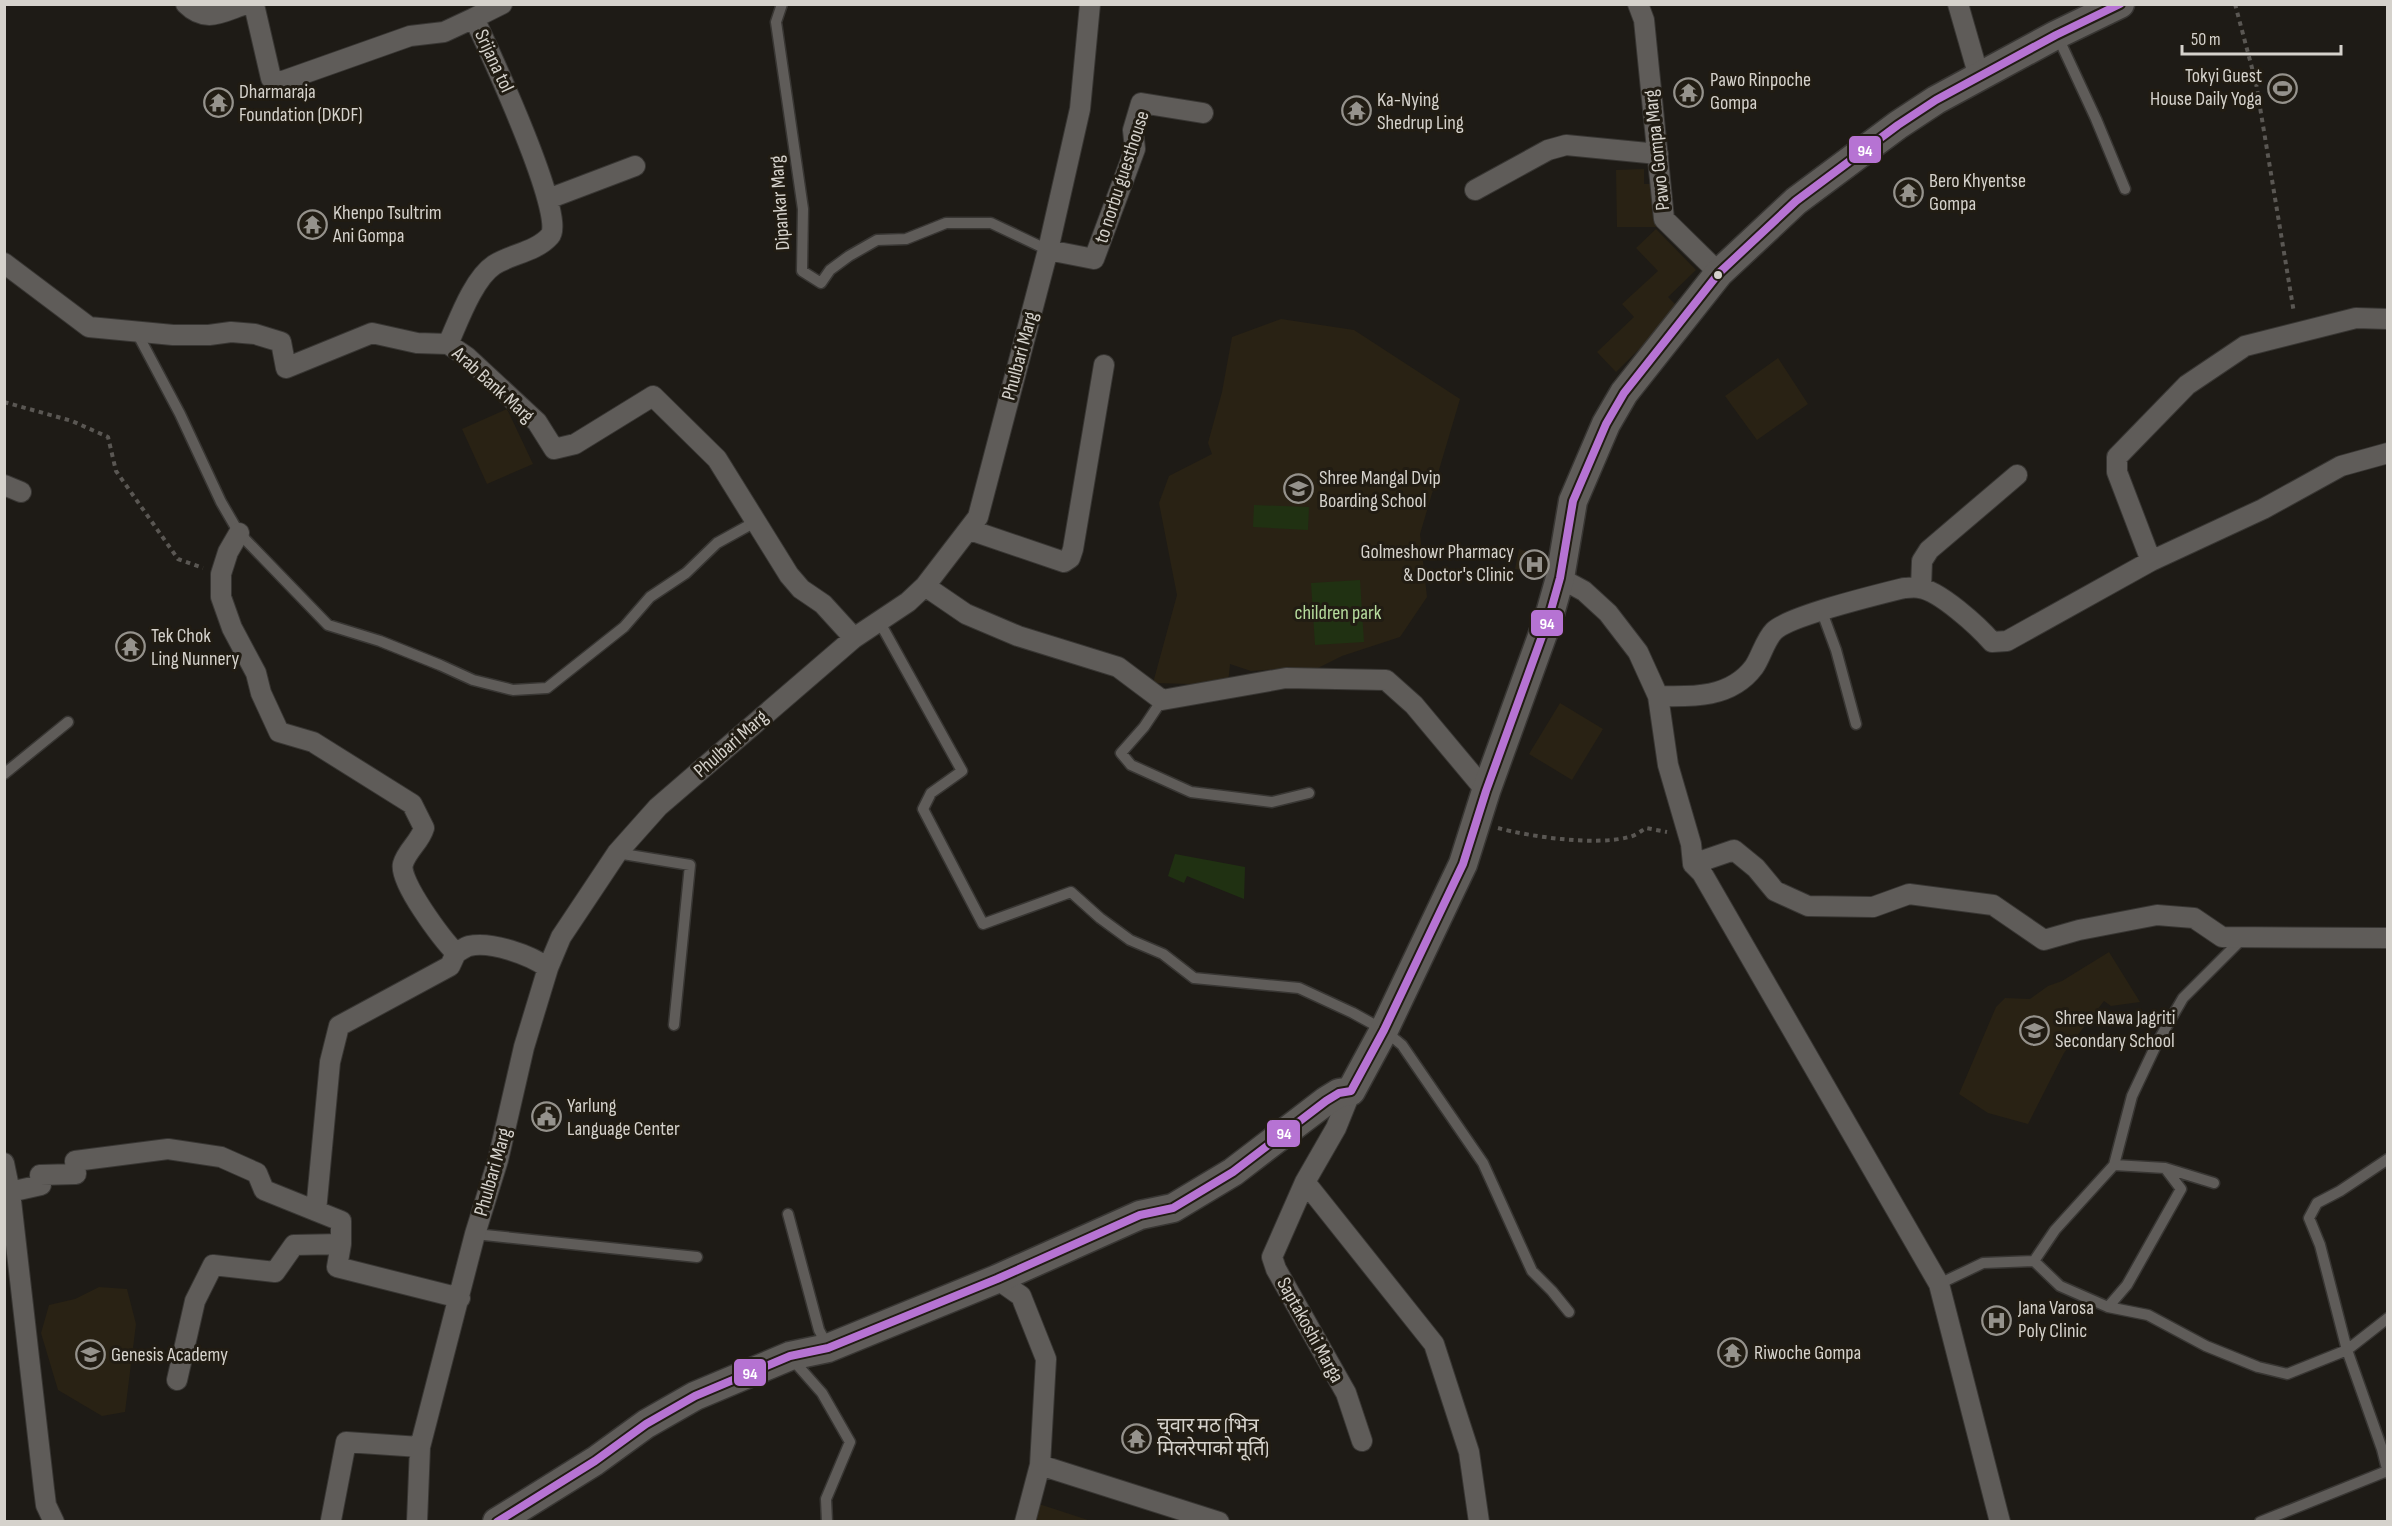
<svg xmlns="http://www.w3.org/2000/svg" width="2392" height="1526" font-family="'Sofia Sans Condensed','Noto Sans Devanagari',sans-serif">
	<style>
		.built { fill: #292214 }
		.green { fill: #203112 }
		.lines { fill: none; stroke-linecap: round; stroke-linejoin: round }
		.service-casing { stroke: #383633; stroke-width: 13 }
		.minor-casing { stroke: #383633; stroke-width: 22 }
		.secondary-casing { stroke: #383633; stroke-width: 31 }
		.path { stroke: #5a5753; stroke-width: 4; stroke-dasharray: 4.5 4.5; stroke-linecap: butt }
		.service { stroke: #5f5c59; stroke-width: 10 }
		.minor { stroke: #5f5c59; stroke-width: 20 }
		.secondary { stroke: #5f5c59; stroke-width: 28 }
		.bus-1-casing { stroke: #211c13; stroke-width: 12 }
		.bus-1 { stroke: #b673d3; stroke-width: 8 }
		.bus-dot { fill: #d5d2cc; stroke: #211c13; stroke-width: 2 }
		.labels { text-anchor: middle; dominant-baseline: central; stroke-width: 6; stroke-linejoin: round; paint-order: stroke }
		.street-label { font-size: 20px; fill: #d5d2cc; stroke: #211c13 }
		.poi-label { font-size: 20px; fill: #d5d2cc; stroke: #211c13; text-anchor: start }
		.park-label { font-size: 20px; fill: #b6dc9d; stroke: #211c13 }
		.line-badge { stroke: #211c13; stroke-width: 2 }
		.badge-label { font-size: 16px; text-anchor: middle; font-weight: bold; fill: #fff }
	</style>
	<rect width="100%" height="100%" fill="#1e1b16"/>
	<path class="built" d="M1644,169V184H1657V227H1617L1616,170Z
		M1656,229L1696,270L1668,297L1680,309L1616,372L1597,352L1634,317L1622,304L1658,271L1636,248Z
		M1281,319L1354,330L1460,399L1420,534L1427,597L1400,637L1342,656L1312,671L1278,669L1251,671L1230,664L1228,685L1153,683L1177,595L1159,503L1169,476L1212,454L1208,443L1222,392L1232,337Z
		M1778,358L1808,404L1757,440L1725,396Z
		M507,409L533,464L487,484L462,429Z
		M1519,549L1555,560L1551,576L1515,569Z
		M1560,703L1603,729L1572,780L1529,754Z
		M2109,952L2140,1002L2111,1006L2104,1001L2064,1053L2028,1124L1988,1113L1959,1094L1996,1007L2005,998L2030,999L2048,986L2062,981Z
		M99,1287L127,1289L136,1324L125,1412L102,1416L58,1390L41,1333L49,1305L75,1299Z
		M1036,1503L1091,1521L1032,1522Z"/>
	<path class="green" d="M1254,505L1309,507L1308,530L1253,527Z
		M1360,580L1364,642L1315,645L1311,583Z
		M1175,854L1245,867L1244,899L1187,876L1184,883L1168,876Z"/>
	<g class="lines">
		<defs>
			<path id="service" d="M782,4L776,22L803,209L802,271L821,283L830,270L849,256L877,240L906,239L946,223H991L1048,250
				M2057,35L2096,119L2125,189
				M136,331L180,414L221,502L239,533L328,625L380,641L440,665L473,680L513,690L547,688L624,627L650,597L686,573L717,543L755,522
				M1822,612L1836,650L1856,724
				M879,621L962,771L931,793L923,809L983,924L1071,892L1100,918L1130,940L1163,954L1194,978L1299,988L1353,1013L1384,1030L1402,1045L1483,1163L1532,1271L1552,1291L1569,1312
				M1162,700L1144,727L1121,753L1131,765L1191,792L1272,802L1309,793
				M4,774L68,722
				M617,853L690,865L674,1025
				M2388,1159L2340,1191L2317,1203L2309,1218L2320,1245L2347,1350L2382,1449L2388,1473
				M2114,1165L2165,1168L2214,1183
				M2165,1168L2181,1189L2127,1285L2108,1307L2060,1286L2034,1261L2055,1230L2114,1165L2132,1096L2157,1043L2183,998L2244,937
				M788,1214L819,1330L828,1347
				M475,1234L697,1257
				M1939,1284L1983,1263L2034,1261
				M2108,1307L2148,1315L2206,1346L2258,1367L2287,1374L2347,1350L2388,1318
				M792,1359L822,1393L850,1442L826,1499L827,1522
				M2260,1522L2387,1471"/>
			<path id="minor" d="M186,4C206,24 222,12 246,4
				M248,4L255,9L271,78L280,82L410,36L444,32L474,18C487,46 567,217 550,236C536,252 511,254 494,265C473,279 458,322 448,344
				M1638,4L1644,20L1664,219L1719,273
				M1958,4L1979,77
				M474,18L502,4
				M1475,190L1548,150L1566,145L1658,154
				M548,199L635,166
				M1048,250L1094,259L1135,149L1133,130L1141,103L1203,113
				M4,263L89,327L173,335H209L231,332L255,334L281,342L286,368L372,333L417,343L448,344L467,357L537,422L554,449L575,444L653,396L717,459L789,575L801,589L823,604L854,638
				M4,485L21,492
				M970,530L1064,562L1070,558L1073,549L1104,365
				M239,533L228,552L221,574V597L232,628L256,673L261,693L279,732L313,742L412,804L424,828C420,842 407,850 403,864C398,881 443,940 456,953C460,951 465,947 469,946C491,941 531,955 548,968
				M2151,561L2263,509L2341,466L2388,453
				M1560,578L1584,591L1608,613L1638,652L1658,696L1668,765L1691,844L1693,864L1702,873L1939,1284L2000,1522
				M925,586L966,614L1018,636L1118,667L1162,700L1286,678L1386,680L1414,705L1486,791
				M1921,588L1922,561L1929,550L2017,475
				M1658,696C1693,697 1731,698 1754,667C1761,657 1765,640 1774,631C1789,616 1880,594 1904,588C1909,588 1914,587 1919,588C1939,590 1979,627 1992,642L2007,641L2151,561L2117,472V457L2187,385L2245,346L2356,318L2388,319
				M1693,864L1734,850L1756,868L1775,891L1808,906L1873,907L1909,894L1993,905L2044,940L2079,930L2157,915L2194,918L2222,937L2388,938
				M1351,1091L1336,1128L1305,1182L1272,1257L1276,1269L1346,1393L1362,1441
				M4,1163L10,1192L44,1489L46,1505L54,1522
				M1305,1182L1434,1344L1469,1452L1479,1522
				M10,1192L41,1185L40,1175L76,1174L75,1161L168,1149L221,1157L257,1173L264,1190L341,1221V1244L337,1267L460,1298
				M316,1211L330,1062L339,1026L450,966L456,953
				M997,1279L1021,1296L1046,1359L1040,1465L1025,1522
				M177,1380L195,1301L213,1265L275,1272L294,1245L341,1244
				M1040,1465L1219,1522
				M331,1520L346,1442L420,1447
				M417,1522L420,1447L475,1234L498,1160L524,1047L548,968L561,937L617,853L658,807L854,638L908,602L925,586L978,517L1048,250L1080,109L1090,4"/>
			<path id="secondary" d="M497,1522L595,1461L646,1424L695,1396L790,1356L828,1348L997,1279L1140,1215L1173,1208L1233,1172L1326,1101L1339,1093L1351,1091L1384,1030L1463,864L1486,791L1549,617L1560,578L1573,501L1606,424L1624,393L1719,273L1796,201L1898,125L1936,100L2056,35L2120,4"/>
		</defs>
		<use href="#service" class="service-casing"/>
		<use href="#minor" class="minor-casing"/>
		<use href="#secondary" class="secondary-casing"/>
		<path class="path" d="M2235,4L2256,83L2294,313
			M4,402L72,421L108,437L116,471L178,559L203,568
			M1498,828C1531,837 1596,846 1629,837C1635,836 1641,831 1646,828L1667,832"/>
		<use href="#service" class="service"/>
		<use href="#minor" class="minor"/>
		<use href="#secondary" class="secondary"/>
		<defs>
			<path id="bus-1" d="M497,1522L595,1461L646,1424L695,1396L790,1356L828,1348L997,1279L1140,1215L1173,1208L1233,1172L1326,1101L1339,1093L1351,1091L1384,1030L1463,864L1486,791L1549,617L1560,578L1573,501L1606,424L1624,393L1719,273L1796,201L1898,125L1936,100L2056,35L2120,4"/>
		</defs>
		<use href="#bus-1" class="bus-1-casing"/>
		<use href="#bus-1" class="bus-1"/>
	</g>
	<defs>
		<symbol id="stadium-ring" viewBox="-11 -11 22 22"><circle r="9.5" fill="#211c13" stroke="#95928c" stroke-width="1.5"/><path d="M0-5a6.5 5 0 1 0 0 10a6.5 5 0 1 0 0-10ZM-3.5-1.8h7v3.6h-7Z" fill="#95928c"/></symbol>
		<symbol id="temple-ring" viewBox="-11 -11 22 22"><circle r="9.5" fill="#211c13" stroke="#95928c" stroke-width="1.5"/><path d="M0-6L5-2H3V0L6.5 2.5H4V6H1.5V3h-3V6H-4V2.5H-6.5L-3 0V-2H-5Z" fill="#95928c"/></symbol>
		<symbol id="school-ring" viewBox="-11 -11 22 22"><circle r="9.5" fill="#211c13" stroke="#95928c" stroke-width="1.5"/><path d="M0-5L7-2L0 1L-7-2ZM-4 1L0 2.5L4 1V4Q0 6-4 4Z" fill="#95928c"/></symbol>
		<symbol id="hospital-ring" viewBox="-11 -11 22 22"><circle r="9.5" fill="#211c13" stroke="#95928c" stroke-width="1.5"/><path d="M-5-5h3v3.5h4V-5h3V5h-3V1.5h-4V5h-3Z" fill="#95928c"/></symbol>
		<symbol id="civic-ring" viewBox="-11 -11 22 22"><circle r="9.5" fill="#211c13" stroke="#95928c" stroke-width="1.5"/><path d="M-.6-6.5H3V-4.5H.6V-3L4-1V1h2V6H-6V1h2V-1L-.6-3ZM-1.2 2.5V6h2.4V2.5Z" fill="#95928c"/></symbol>
	</defs>
	<g fill-rule="evenodd">
		<use href="#stadium-ring" x="2266" y="72" width="33" height="33"/>
		<use href="#temple-ring" x="1672" y="76" width="33" height="33"/>
		<use href="#temple-ring" x="202" y="86" width="33" height="33"/>
		<use href="#temple-ring" x="1340" y="94" width="33" height="33"/>
		<use href="#temple-ring" x="1892" y="176" width="33" height="33"/>
		<use href="#temple-ring" x="296" y="208" width="33" height="33"/>
		<use href="#school-ring" x="1282" y="472" width="33" height="33"/>
		<use href="#hospital-ring" x="1518" y="548" width="33" height="33"/>
		<use href="#temple-ring" x="114" y="630" width="33" height="33"/>
		<use href="#school-ring" x="2018" y="1014" width="33" height="33"/>
		<use href="#civic-ring" x="530" y="1100" width="33" height="33"/>
		<use href="#hospital-ring" x="1980" y="1304" width="33" height="33"/>
		<use href="#temple-ring" x="1716" y="1336" width="33" height="33"/>
		<use href="#school-ring" x="74" y="1338" width="33" height="33"/>
		<use href="#temple-ring" x="1120" y="1422" width="33" height="33"/>
	</g>
	<circle class="bus-dot" cx="1718" cy="275" r="5"/>
	<g class="labels">
		<g class="street-label">
			<text transform="translate(494 61) rotate(65)">Srijana tol</text>
			<text transform="translate(1657 150) rotate(-96)">Pawo Gompa Marg</text>
			<text transform="translate(1122 177) rotate(-72)">to norbu guesthouse</text>
			<text transform="translate(780 203) rotate(-94)">Dipankar Marg</text>
			<text transform="translate(1020 356) rotate(-75)">Phulbari Marg</text>
			<text transform="translate(493 385) rotate(42)">Arab Bank Marg</text>
			<text transform="translate(731 744) rotate(-41)">Phulbari Marg</text>
			<text transform="translate(493 1172) rotate(-74)">Phulbari Marg</text>
			<text transform="translate(1310 1330) rotate(61)">Saptakoshi Marga</text>
		</g>
		<g class="poi-label">
			<text x="2262" y="76" text-anchor="end">Tokyi Guest<tspan x="2262" dy="23">House Daily Yoga</tspan></text>
			<text x="1710" y="80">Pawo Rinpoche<tspan x="1710" dy="23">Gompa</tspan></text>
			<text x="239" y="92">Dharmaraja<tspan x="239" dy="23">Foundation (DKDF)</tspan></text>
			<text x="1377" y="100">Ka-Nying<tspan x="1377" dy="23">Shedrup Ling</tspan></text>
			<text x="1929" y="181">Bero Khyentse<tspan x="1929" dy="23">Gompa</tspan></text>
			<text x="333" y="213">Khenpo Tsultrim<tspan x="333" dy="23">Ani Gompa</tspan></text>
			<text x="1319" y="478">Shree Mangal Dvip<tspan x="1319" dy="23">Boarding School</tspan></text>
			<text x="1514" y="552" text-anchor="end">Golmeshowr Pharmacy<tspan x="1514" dy="23">&amp; Doctor's Clinic</tspan></text>
			<text x="151" y="636">Tek Chok<tspan x="151" dy="23">Ling Nunnery</tspan></text>
			<text x="2055" y="1018">Shree Nawa Jagriti<tspan x="2055" dy="23">Secondary School</tspan></text>
			<text x="567" y="1106">Yarlung<tspan x="567" dy="23">Language Center</tspan></text>
			<text x="2018" y="1308">Jana Varosa<tspan x="2018" dy="23">Poly Clinic</tspan></text>
			<text x="1754" y="1353">Riwoche Gompa</text>
			<text x="111" y="1355">Genesis Academy</text>
			<text x="1157" y="1426">चुवार मठ (भित्र<tspan x="1157" dy="23">मिलरेपाको मूर्ति)</tspan></text>
		</g>
		<g class="park-label">
			<text x="1338" y="613">children park</text>
		</g>
	</g>
	<g class="line-badge">
		<rect x="1848" y="135" width="34" height="29" rx="6" fill="#b673d3"/>
		<rect x="1530" y="609" width="34" height="28" rx="6" fill="#b673d3"/>
		<rect x="1266" y="1119" width="35" height="29" rx="6" fill="#b673d3"/>
		<rect x="733" y="1358" width="34" height="29" rx="6" fill="#b673d3"/>
	</g>
	<g class="badge-label">
		<text x="1865" y="156">94</text>
		<text x="1547" y="629">94</text>
		<text x="1284" y="1139">94</text>
		<text x="750" y="1379">94</text>
	</g>
	<rect width="2392" height="1526" fill="none" stroke="#d5d2cc" stroke-width="12"/>
	<path d="M2182 45v9h159v-9" fill="none" stroke="#d5d2cc" stroke-width="3"/>
	<text x="2191" y="45" font-size="18" fill="#d5d2cc" stroke="#211c13" stroke-width="4.5" paint-order="stroke">50 m</text>
</svg>
